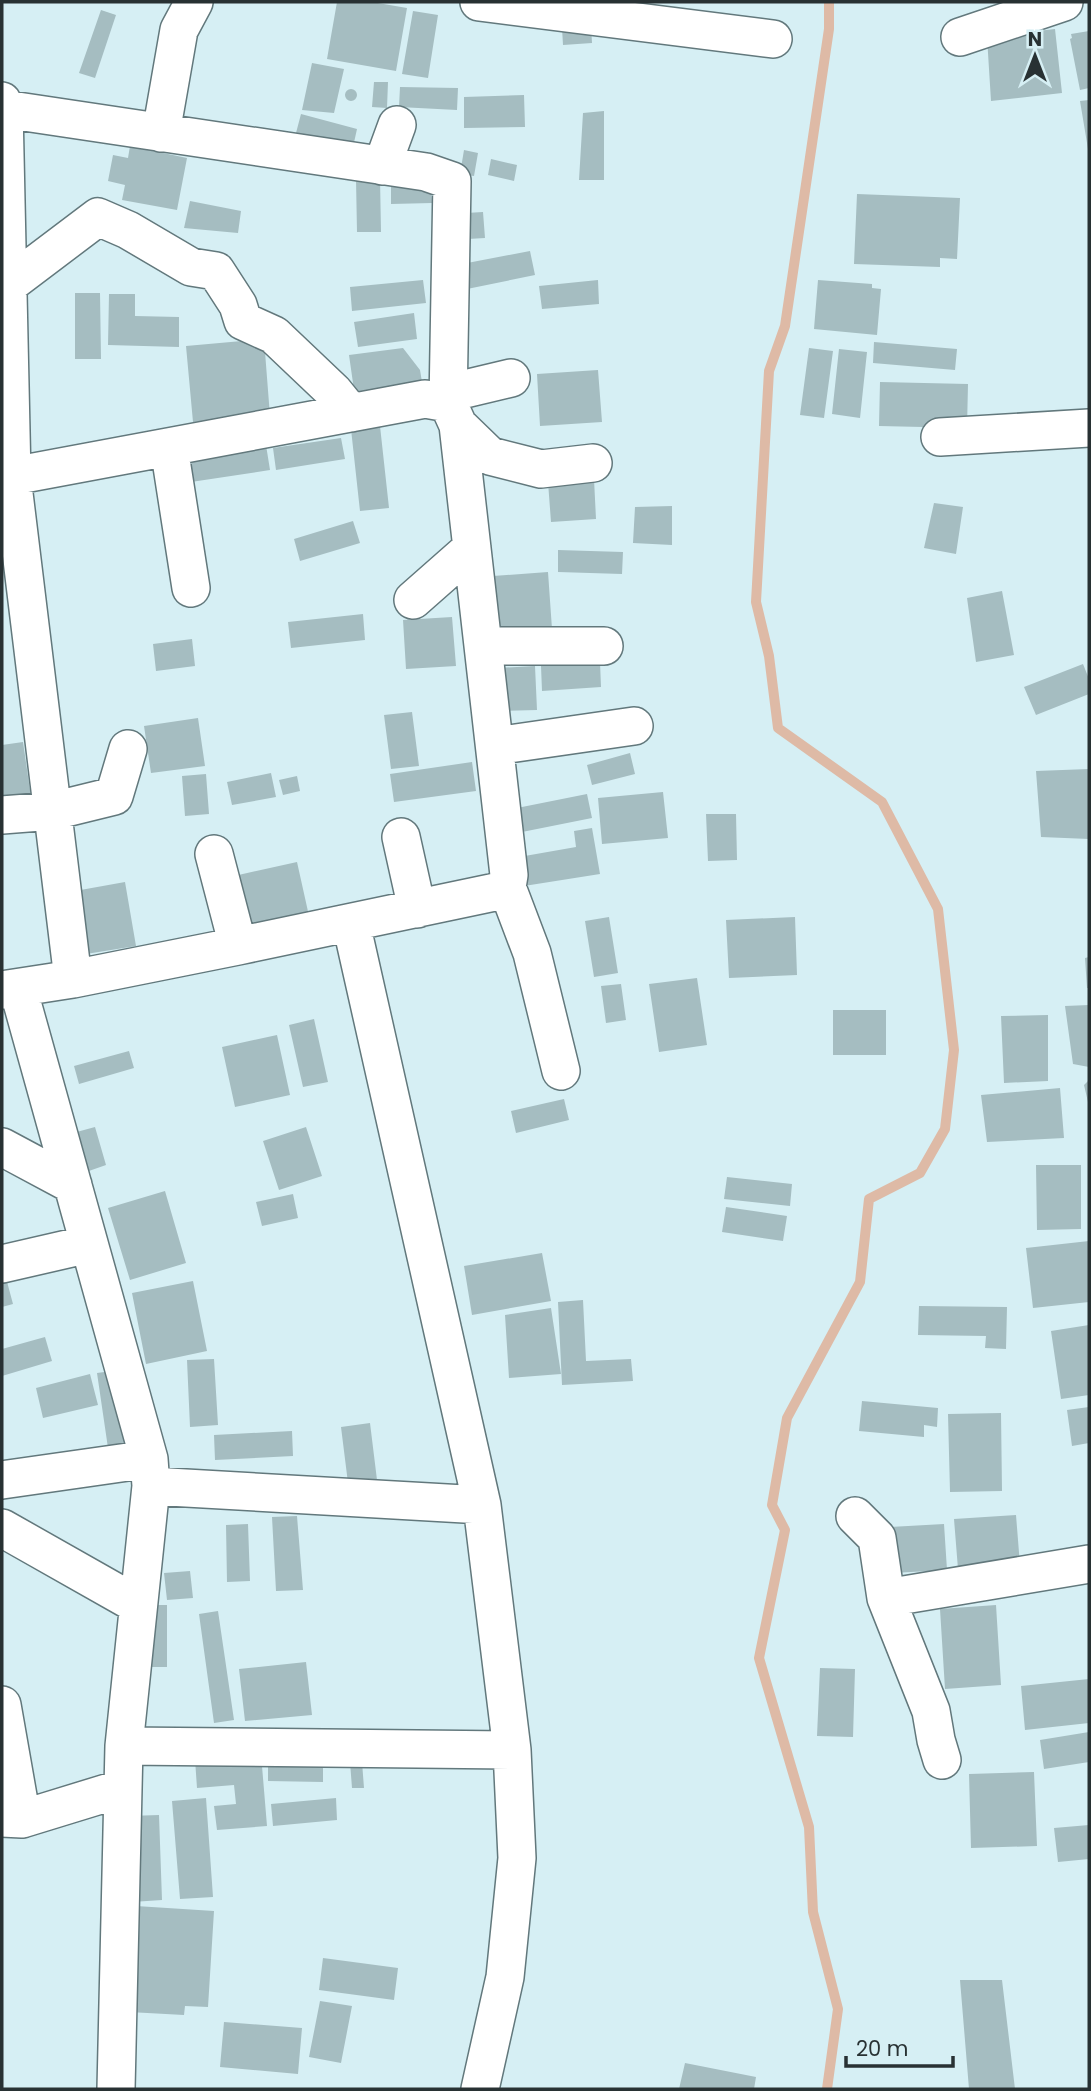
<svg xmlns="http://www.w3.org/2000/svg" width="1091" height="2091" font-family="Poppins,sans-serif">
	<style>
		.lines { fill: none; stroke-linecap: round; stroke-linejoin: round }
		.stream { stroke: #debaa6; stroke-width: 10 }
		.building { fill: #a5bdc1 }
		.street-casing { stroke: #62787c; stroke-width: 40 }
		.street { stroke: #fff; stroke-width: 37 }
	</style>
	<rect width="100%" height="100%" fill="#d6eff4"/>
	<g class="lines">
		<path class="stream" d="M827,2089L838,2009L813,1912L809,1827L759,1658L785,1530L772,1505L787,1418L860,1282L869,1199L920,1173L945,1129L954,1050L938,909L882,802L778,728L769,656L756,602L769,371L785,326L829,29V2"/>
	</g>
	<path class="building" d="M337,2H372L407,8L396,71L327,59Z
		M101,10L116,15L95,78L79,73Z
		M413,11L438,15L428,78L402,74Z
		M591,26L592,43L563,45L562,28Z
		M1055,29L1062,93L991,101L987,37Z
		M1089,31V88L1080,90L1070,39L1072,38L1071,34Z
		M312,63L344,69L334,113L302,110Z
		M374,82H388L387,108L372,107Z
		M400,87L458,88L457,110L399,107Z
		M345 95a6 6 0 1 1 12 0a6 6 0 1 1-12 0Z
		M524,95L525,127L464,128V97Z
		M1089,100V149H1088L1080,101Z
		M604,111V180H579L583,113Z
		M301,114L357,129L353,147L296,133Z
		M130,146L187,158L177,210L122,200L125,185L108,181L113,155L128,158Z
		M464,150L478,153L474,176L460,174Z
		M491,159L517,165L514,181L488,175Z
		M380,178L381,232H357L356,179Z
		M431,182L432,203L391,204V183Z
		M857,194L960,198L957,259L940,258V267L854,264Z
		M190,201L241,211L238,233L184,228Z
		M483,212L485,238L468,239L466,213Z
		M530,251L535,275L467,289L462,264Z
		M423,280L426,303L352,311L350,287Z
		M598,280L599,304L542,309L539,286Z
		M818,280L872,284V288L881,289L877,335L814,329Z
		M75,293H100L101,359H75Z
		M109,294H135V316L179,317V347L108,345Z
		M414,313L417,339L358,347L354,322Z
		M264,339L270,416L193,422L186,346Z
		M874,342L957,349L955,370L873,363Z
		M403,348L420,370L423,388L355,397L349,355Z
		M809,348L833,351L824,418L800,415Z
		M839,349L867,352L860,418L832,414Z
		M598,370L602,422L540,426L537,374Z
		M880,382L968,384L967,428L879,426Z
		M380,426L389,508L360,511L351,429Z
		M341,438L345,459L276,470L273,448Z
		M266,445L270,470L191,482L187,457Z
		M594,479L596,519L551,522L548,482Z
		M934,503L963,507L956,554L924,548Z
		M672,506V545L633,543L635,507Z
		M353,521L360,543L300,561L294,539Z
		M558,550L623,552L622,574L558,572Z
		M548,572L552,629L498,634L493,576Z
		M1002,591L1014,655L976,662L967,598Z
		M363,614L365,640L291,648L288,622Z
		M452,617L456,666L406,669L403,620Z
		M192,639L195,666L156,671L153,644Z
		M600,662L601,687L542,691L541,666Z
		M1083,664L1089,679V694L1036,715L1024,687Z
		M535,666L537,710L500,711L498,668Z
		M412,712L419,766L391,769L384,715Z
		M198,718L205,766L151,773L144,726Z
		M23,742L31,797L2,800V745Z
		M630,753L635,774L592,785L587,765Z
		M472,762L476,791L394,802L390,774Z
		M1089,769V839L1041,837L1036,771Z
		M271,773L276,797L232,805L227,782Z
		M206,774L209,814L185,816L182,776Z
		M297,776L300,791L283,795L279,780Z
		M663,792L668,838L602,844L598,798Z
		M587,794L592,818L517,833L512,809Z
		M706,814H736L737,860L708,861Z
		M592,828L600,874L524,886L519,857L576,847L574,831Z
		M297,862L309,916L246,930L234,876Z
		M125,882L136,946L86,954L75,891Z
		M609,917L618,973L594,977L585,921Z
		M795,917L797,975L729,978L726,920Z
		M1089,957V988H1087L1085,958Z
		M697,978L707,1045L659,1052L649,984Z
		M621,984L626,1020L606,1023L601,986Z
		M1089,1005V1067L1073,1064L1065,1006Z
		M833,1010H886V1055H833Z
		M1048,1015V1081L1004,1083L1001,1016Z
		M314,1019L328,1082L303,1087L289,1025Z
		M277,1035L290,1095L235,1107L222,1047Z
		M129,1051L134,1068L79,1084L74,1066Z
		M1089,1080V1102H1088L1084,1085Z
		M1060,1088L1064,1138L987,1142L981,1095Z
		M564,1099L569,1120L516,1133L511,1111Z
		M95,1127L106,1165L86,1172L73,1133Z
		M306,1127L322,1176L279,1190L263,1141Z
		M1036,1165H1081V1229L1037,1230Z
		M727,1177L792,1184L790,1206L724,1199Z
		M165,1191L186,1263L130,1280L108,1208Z
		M293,1194L298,1218L262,1226L256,1202Z
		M726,1207L787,1216L783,1241L722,1232Z
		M1089,1241V1302L1033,1308L1026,1248Z
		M542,1253L551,1301L472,1315L464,1266Z
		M6,1278L13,1304L2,1307V1279Z
		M193,1281L207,1351L146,1364L132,1293Z
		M583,1300L586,1361L631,1359L633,1381L562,1385L558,1302Z
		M919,1306L1007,1307L1006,1349L985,1348L986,1336L918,1335Z
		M551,1308L561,1374L509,1378L505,1315Z
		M1089,1325V1395L1061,1399L1051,1331Z
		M45,1337L52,1361L2,1376V1349Z
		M214,1359L218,1425L190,1427L187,1360Z
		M119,1370L129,1445L108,1448L97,1373Z
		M90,1374L98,1405L43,1418L36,1388Z
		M862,1401L938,1408L937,1427L924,1425V1437L859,1431Z
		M1089,1407V1443L1072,1446L1067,1410Z
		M1001,1413L1002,1491L950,1492L948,1414Z
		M370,1423L377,1480L348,1483L341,1427Z
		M292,1431L293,1456L215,1460L214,1435Z
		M1016,1515L1020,1565L958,1569L954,1519Z
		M297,1516L303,1590L276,1591L272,1517Z
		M248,1524L250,1581L227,1582L226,1525Z
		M944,1524L947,1570L893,1573L890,1527Z
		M190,1571L193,1598L167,1600L164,1573Z
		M151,1605H167V1667H151Z
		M996,1605L1001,1685L945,1689L940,1609Z
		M218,1611L234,1720L214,1723L199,1614Z
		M306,1662L312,1715L245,1721L239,1669Z
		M820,1668L855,1669L853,1737L817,1736Z
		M1089,1679V1723L1025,1730L1021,1686Z
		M1089,1732V1762L1044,1769L1040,1740Z
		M261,1754L267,1826L217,1830L214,1806L236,1804L234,1785L197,1788L195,1759Z
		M268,1759H323V1782L268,1781Z
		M350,1762H362L364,1788H352Z
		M1034,1772L1037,1846L971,1848L969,1774Z
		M206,1798L213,1897L180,1899L172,1801Z
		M336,1798L337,1820L273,1826L271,1804Z
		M159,1815L162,1900L132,1902L129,1816Z
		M1089,1825V1859L1058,1862L1054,1828Z
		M136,1906L214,1911L208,2007L185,2006L184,2015L129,2012Z
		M323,1958L398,1968L394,2000L319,1990Z
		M960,1980H1002L1015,2089H969Z
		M320,2001L352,2006L341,2063L309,2057Z
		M224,2022L302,2028L298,2074L220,2067Z
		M685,2063L756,2077L754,2089H679Z"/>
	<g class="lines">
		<defs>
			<path id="street" d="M479,2L773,39
				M960,37L1064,2
				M2,101L4,109L12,477L73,979
				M4,109L426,172L452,181L448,403L458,425L509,875L507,887L532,953L561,1071
				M161,133L179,30L194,2
				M382,166L397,125
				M8,285L98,217L128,230L191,267L216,271L238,305L243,321L274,335L334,392L351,413
				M448,393L511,378
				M458,425L490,456L541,469L593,463
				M940,437L1089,428
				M169,447L191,588
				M2,478L425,399L448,403
				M413,600L472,548
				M484,646H604
				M495,746L634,726
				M2,815L53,811L114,796L128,749
				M401,837L417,909
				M214,854L238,946
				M351,923L482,1505L512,1750L517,1858L505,1977L480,2089
				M18,988L149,1459L151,1486L124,1746L116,2089
				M2,990L73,979L238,946L495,892L507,887
				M2,1147L73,1185
				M2,1264L89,1244
				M2,1480L149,1459
				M151,1486L482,1505
				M855,1516L877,1538L886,1598L931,1711L936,1740L942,1760
				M2,1528L138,1605
				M886,1598L1089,1564
				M2,1705L22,1819
				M124,1746L512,1750
				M2,1818L22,1819L123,1788"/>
		</defs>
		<use href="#street" class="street-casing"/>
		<use href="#street" class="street"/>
	</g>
	<rect width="1091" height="2091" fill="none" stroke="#283133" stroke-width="7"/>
	<g transform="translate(1035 56)" stroke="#d6eff4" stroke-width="5" paint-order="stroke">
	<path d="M0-5L12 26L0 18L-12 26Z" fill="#283133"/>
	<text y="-10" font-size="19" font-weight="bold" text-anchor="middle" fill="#283133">N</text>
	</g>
	<path d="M846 2056v10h107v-10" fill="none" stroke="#283133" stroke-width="3.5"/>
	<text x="856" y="2056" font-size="21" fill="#283133" stroke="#d6eff4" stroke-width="5" paint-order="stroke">20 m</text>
</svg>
